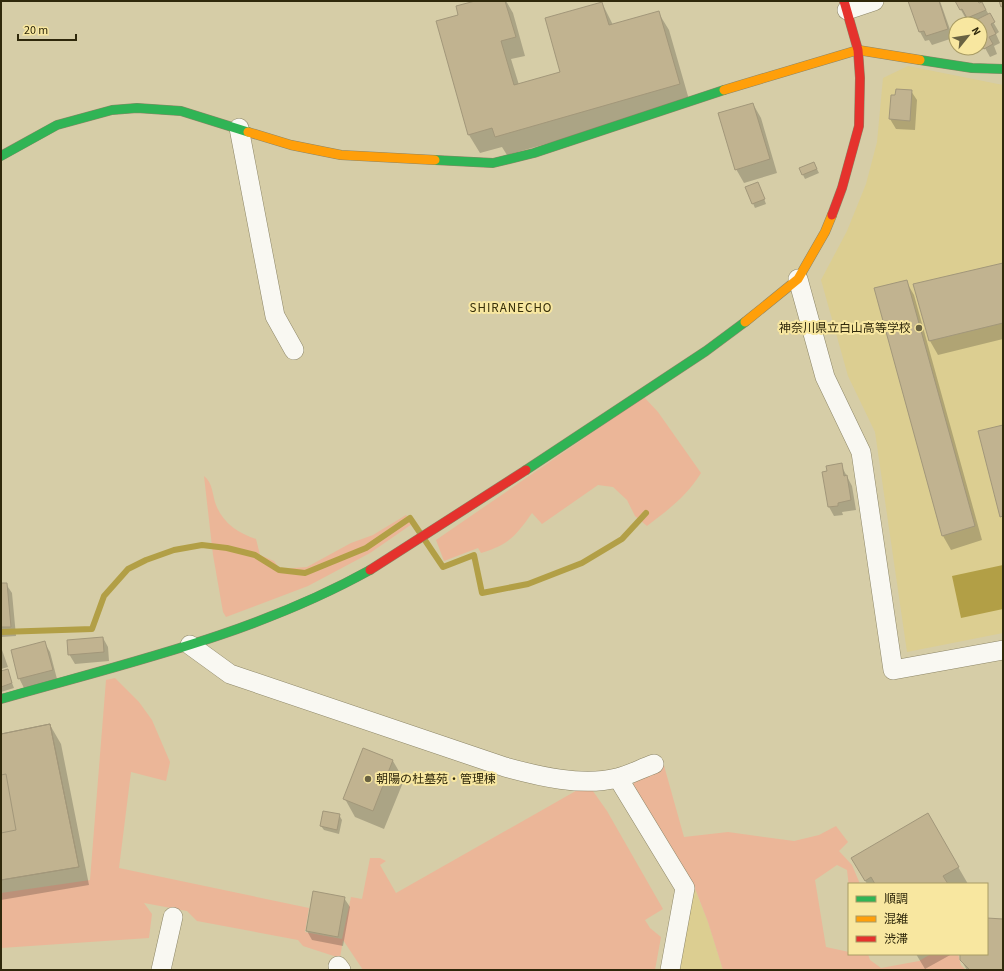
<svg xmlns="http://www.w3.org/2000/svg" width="1004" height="971" font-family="'Source Sans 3','Noto Sans JP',sans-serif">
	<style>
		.built { fill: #dcce91 }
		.green { fill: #ebb698 }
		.water { fill: #b29f46 }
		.shadow { fill: #0003 }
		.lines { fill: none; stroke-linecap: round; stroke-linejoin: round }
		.stream { stroke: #b29f46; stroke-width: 6 }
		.building { fill: #c1b390; stroke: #a2977a }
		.street-casing { stroke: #8c8566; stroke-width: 20 }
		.fast-casing { stroke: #8c8566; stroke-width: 10 }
		.slow-casing { stroke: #8c8566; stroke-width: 10 }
		.jam-casing { stroke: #8c8566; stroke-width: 10 }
		.street { stroke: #f9f8f2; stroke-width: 19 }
		.fast { stroke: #30b455; stroke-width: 9 }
		.slow { stroke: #ff9f0a; stroke-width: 9 }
		.jam { stroke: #e5322d; stroke-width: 9 }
		.poi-dot { fill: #696242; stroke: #f8e7a0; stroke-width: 1.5 }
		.labels { text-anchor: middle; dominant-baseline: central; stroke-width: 4; stroke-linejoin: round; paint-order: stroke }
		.poi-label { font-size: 12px; fill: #2f280b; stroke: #f8e7a0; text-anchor: end }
		.neighbourhood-label { font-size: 13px; letter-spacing: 1px; fill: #372f09; stroke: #f8e7a0 }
	</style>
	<rect width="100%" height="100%" fill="#d6cda7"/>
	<path class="built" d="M908,66L1003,85V633L907,652L875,432L848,376L821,280L847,231L866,184L877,142L883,78Z
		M694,887L708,922L723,970H677Z"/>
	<path class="green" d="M644,397L658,412L701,473C686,497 669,509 647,526L635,516L627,500L613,487L598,485L542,524L532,513C515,537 509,544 481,553L478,548L444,561L436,540Z
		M204,476C213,483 212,494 216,505C223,523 238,533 256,539L260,555L274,561L280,569L307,567L351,543L373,535L406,515L412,524L370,553L308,586L226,617L223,612L213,555Z
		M115,678L139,702L152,720L170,762L166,781L131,772L119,868L309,908L305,932L342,939L351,897L362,899L370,858H380L386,861L380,865L396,893L588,784L607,811L663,909L645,920L650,928L661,937L655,970H363L343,940L340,958L303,946L298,940L197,921L187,911L144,903L152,914L149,938L1,948V893L90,880L106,680Z
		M663,762L684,837L728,832L794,841L819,835L836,826L848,842L839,851L852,865L860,884H849V887L847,870L837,865L815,880L826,947L849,952V954H868L870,960L881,968L919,961L931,954H958L961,965L966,970H723L708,922L696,891L632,787L637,777Z"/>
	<path class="water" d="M1003,565V609L961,618L952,576Z"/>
	<path class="shadow" d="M478,1H506L513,13L525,56L511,59L519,85L562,73L602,3L613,25L658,12L669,30L690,103L507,155L502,147L480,153L469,135L437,22L459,16Z
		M909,1H940L953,38L932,45L929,40L925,41L920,32Z
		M956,1H978L980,4L982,3L999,32L996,34L1000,43L994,46L997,54L990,57L985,48L980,51L978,48H980V24H971L968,18L966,19Z
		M911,91L917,100L915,130L896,129L890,119L892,96Z
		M753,104L761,118L777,173L744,183L736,169Z
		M814,163L819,173L805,179L803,175Z
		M746,188H760L766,204L755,208Z
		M1003,264V339L938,355L930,341L914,285Z
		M906,281L914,295L982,540L951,550L943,536L875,288Z
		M841,465L852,486L856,510L842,512L843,515L834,516L829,507L823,472Z
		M1,584H6L12,593L16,636L1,637Z
		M103,638L108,647L109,661L75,664L69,654Z
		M44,642L50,652L57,679L24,688L19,678Z
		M1,647L8,667L1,669Z
		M7,670L14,688L1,692V672Z
		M50,725L61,744L89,885L1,900V735Z
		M364,749L393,761L404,780L384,829L355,817L345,799Z
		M339,815L342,820L339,834L324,830L321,826Z
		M928,815L968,884H867L853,858Z
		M344,898L350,907L343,946L312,940L307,931Z
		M987,919L1003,920V970H967L961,960V954H987Z
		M916,954H952L925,969Z"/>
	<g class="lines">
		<path class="stream" d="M1,632L92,629L104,596L128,569L146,560L174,550L202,545L227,548L255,555L279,570L305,573L366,548L410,518L443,567L474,555L482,593L528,584L582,563L622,539L646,513"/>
	</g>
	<path class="building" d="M475,1H505L516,37L501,41L514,85L560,72L545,18L602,2L609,25L659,11L680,84L495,137L492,128L468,135L436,21L458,15L456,6Z
		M908,1H939L948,29L926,36L924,31L919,32Z
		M955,1H978L979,3L982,2L986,10L967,18L962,9L960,10Z
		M999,1H1003V6L1001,7Z
		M990,13L995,22L991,24L996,34L989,37L993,44L984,49L980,41V24L970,23Z
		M896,89L912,90L910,121L889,119L891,95H895Z
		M753,103L770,159L735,170L718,113Z
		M814,162L817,169L802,175L799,168Z
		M758,182L765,199L752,204L745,187Z
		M1003,263V323L929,341L913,284Z
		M907,280L975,526L942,536L874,288Z
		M1003,425V516L1000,517L978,431Z
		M842,463L844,476L847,475L851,500L838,503V506L828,507L822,472L827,471L826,466Z
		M1,583H7L11,627H1Z
		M103,637L104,652L68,655L67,640Z
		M45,641L53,670L18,679L11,650Z
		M8,669L12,683L1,687V671Z
		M50,724L79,867L1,880V833L16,830L6,774L1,775V734Z
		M50,724L79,867L1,880V734Z
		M363,748L393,760L373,811L343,799Z
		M323,811L340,814L337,830L320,826Z
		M928,813L959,867L943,876L948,884H875L871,877L865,881L851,858Z
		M313,891L345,897L338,937L306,931Z
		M987,918L1003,919V970H970L960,960V954H987Z"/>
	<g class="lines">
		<defs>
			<path id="street" d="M847,10L874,1
				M239,128L275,316L294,350
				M798,279L825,377L861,452L893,670L1003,650
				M190,645L230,674L505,767C538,776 582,787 617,778C630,775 642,768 654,764
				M618,778L685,888L670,970
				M338,966L341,970
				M161,970L173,917"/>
			<path id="fast" d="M920,60L972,68L1003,69
				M1,156L57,125L112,110L137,108L181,111L248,132
				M435,160L493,163L534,153L724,90
				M526,470L706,351L745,322
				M1,699C127,663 255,634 370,570"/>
			<path id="slow" d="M724,90L858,50L920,60
				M248,132L291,145L341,155L435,160
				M745,322L798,279L825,232L832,215"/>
			<path id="jam" d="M832,215L842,188L859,126L860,78L858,50L844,1
				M370,570L526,470"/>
		</defs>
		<use href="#street" class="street-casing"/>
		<use href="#fast" class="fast-casing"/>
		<use href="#slow" class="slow-casing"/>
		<use href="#jam" class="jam-casing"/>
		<use href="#street" class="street"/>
		<use href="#fast" class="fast"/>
		<use href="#slow" class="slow"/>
		<use href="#jam" class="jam"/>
	</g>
	<g class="poi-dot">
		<circle cx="919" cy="328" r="4"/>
		<circle cx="368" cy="779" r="4"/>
	</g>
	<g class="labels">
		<g class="poi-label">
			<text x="911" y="328">神奈川県立白山高等学校</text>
			<text x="376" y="779" text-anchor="start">朝陽の杜墓苑・管理棟</text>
		</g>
		<g class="neighbourhood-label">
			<text x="511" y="308">SHIRANECHO</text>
		</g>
	</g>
	<rect width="1004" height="971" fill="none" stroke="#2f280b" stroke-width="4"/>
	<rect x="848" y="883" width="140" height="72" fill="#f8e7a0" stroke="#a89b64"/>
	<rect x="856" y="896" width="20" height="6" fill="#30b455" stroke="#a89b64"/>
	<text x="884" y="903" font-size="12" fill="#2f280b">順調</text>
	<rect x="856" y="916" width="20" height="6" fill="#ff9f0a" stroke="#a89b64"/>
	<text x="884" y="923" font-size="12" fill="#2f280b">混雑</text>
	<rect x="856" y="936" width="20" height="6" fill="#e5322d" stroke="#a89b64"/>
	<text x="884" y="943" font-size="12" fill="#2f280b">渋滞</text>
	<g transform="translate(968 36) rotate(60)"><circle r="19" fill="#f8e7a0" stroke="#a89b64"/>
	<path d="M0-3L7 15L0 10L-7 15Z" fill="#696242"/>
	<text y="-6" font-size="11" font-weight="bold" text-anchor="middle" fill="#2f280b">N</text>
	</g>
	<path d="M18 34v6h58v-6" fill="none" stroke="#2f280b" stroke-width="2"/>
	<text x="24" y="34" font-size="12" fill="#2f280b" stroke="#f8e7a0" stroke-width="3" paint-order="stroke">20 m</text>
</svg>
